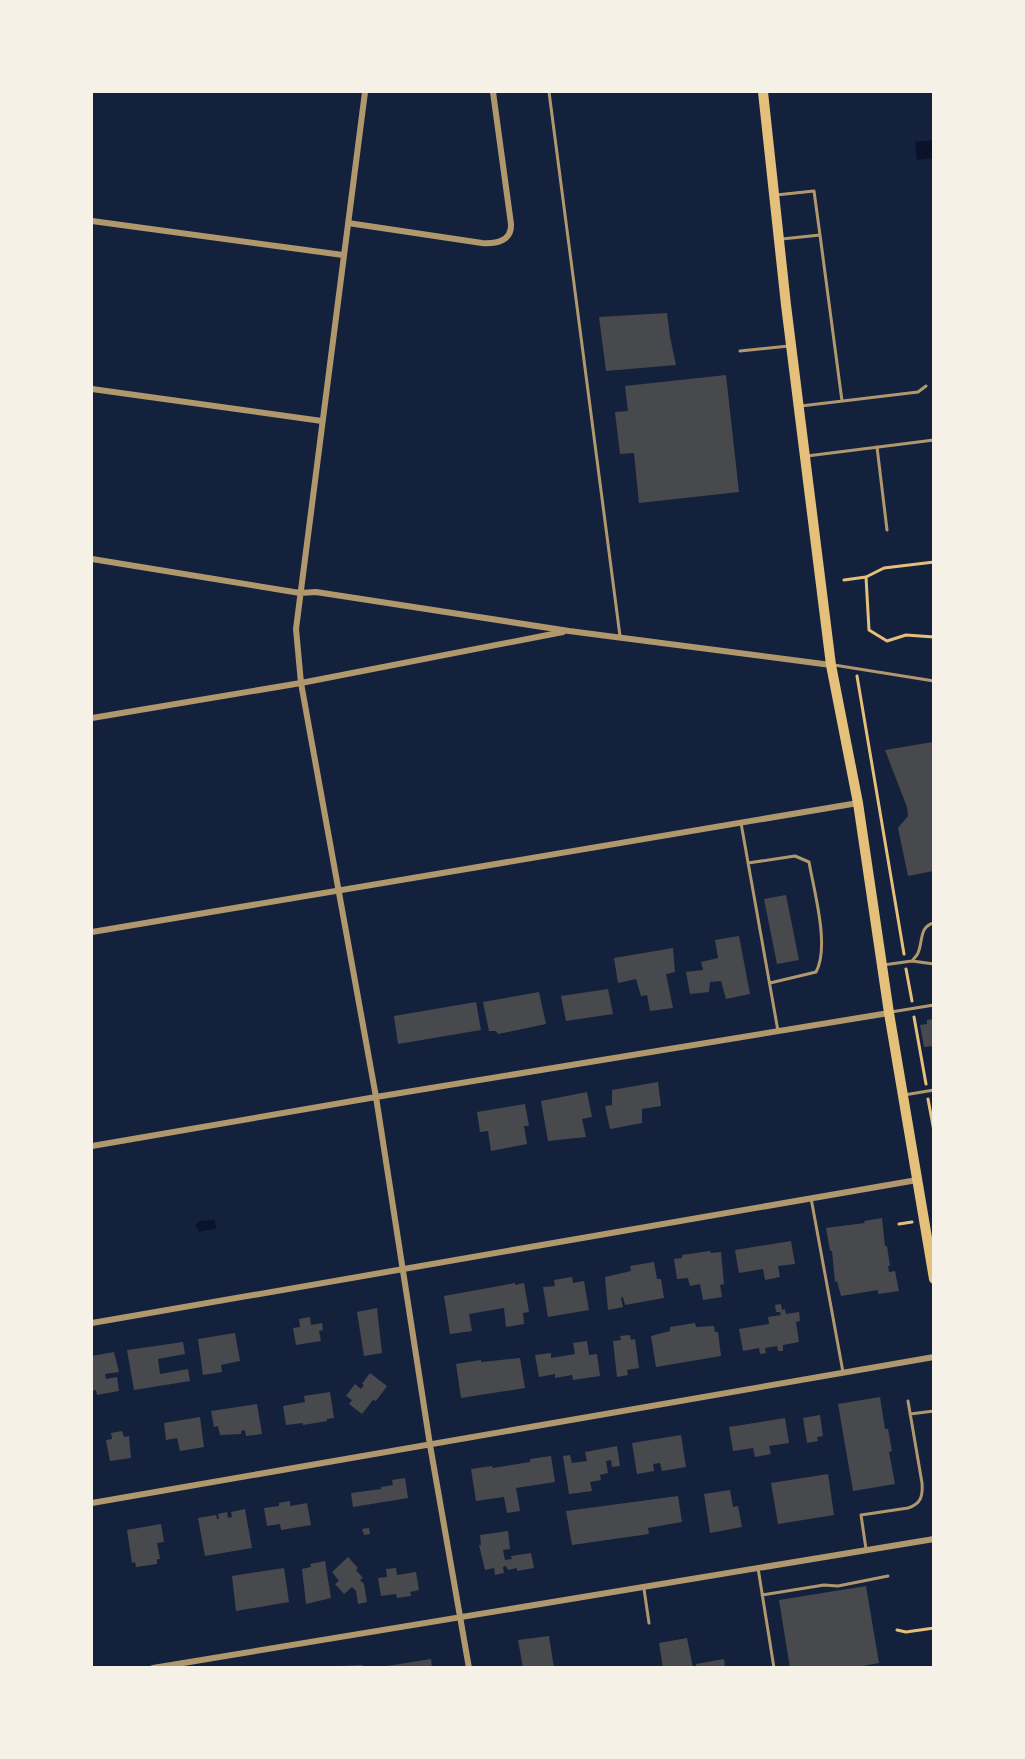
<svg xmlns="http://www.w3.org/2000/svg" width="1025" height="1759" font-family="Figtree,sans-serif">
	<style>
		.water { fill: #0b132b }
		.building { fill: #48494c }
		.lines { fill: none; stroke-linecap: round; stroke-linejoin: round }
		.path { stroke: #e5c07b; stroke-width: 3 }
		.service { stroke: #b1986c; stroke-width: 3 }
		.minor { stroke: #b1986c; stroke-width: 6 }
		.primary { stroke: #e5c07b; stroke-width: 10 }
	</style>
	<rect width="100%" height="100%" fill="#14213d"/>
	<path class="water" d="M933,140V158L917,160L915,142Z
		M214,1220L217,1228L199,1232L195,1225L200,1221Z"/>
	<path class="building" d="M667,313L670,337L676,365L606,371L599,317Z
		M726,375L739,492L639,503L634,453L620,454L615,412L628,411L625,386Z
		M933,742V871L908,876L898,828L908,816L907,807L885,750Z
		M786,895L799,960L777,964L764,899Z
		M739,936L750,994L726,999L721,981L710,982L709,992L690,994L686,972L703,970L701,962L718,958L715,940Z
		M673,948L675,972L666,974L673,1008L650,1011L647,995L641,996L636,979L618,983L614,958Z
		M608,989L613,1014L566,1021L561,996Z
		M539,992L546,1024L498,1034L496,1031H489L483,1002Z
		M476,1002L481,1030L398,1044L394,1016Z
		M933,1019V1046L924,1047L920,1025L927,1024V1020Z
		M658,1082L661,1106L642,1109V1123L610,1129L605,1106L612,1105V1090Z
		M587,1092L592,1117L582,1119L586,1137L548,1141L541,1101Z
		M525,1104L529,1126H524L527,1144L491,1151L488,1131L480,1132L477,1112Z
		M882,1218L885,1246H887L890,1266H888L889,1272L895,1271L899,1291L878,1294V1290L841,1296L837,1281L835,1282L832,1251H830L826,1228L865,1223L864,1221Z
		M791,1241L795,1264L778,1266L780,1277L765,1280L763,1269L739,1273L735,1250Z
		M710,1251L711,1253L721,1252L724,1284L720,1285L722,1297L703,1300L700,1284L690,1286L688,1278L677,1279L674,1259L682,1258V1255Z
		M654,1262L657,1279H661L664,1298L625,1305L623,1297L621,1298L623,1307L608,1310L605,1277L631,1271L630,1266Z
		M572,1277L573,1283L584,1281L589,1310L548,1317L543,1287L555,1286L554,1280Z
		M515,1283V1285L524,1283L529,1312L523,1313L524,1324L506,1327L504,1308L469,1314L472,1331L450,1334L444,1296Z
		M781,1304L782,1310L785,1309L786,1314L799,1312L800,1321L796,1322L799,1342L783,1345V1351H778L777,1346L765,1348L766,1353L760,1354L759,1348L743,1351L739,1329L769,1324L768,1317L781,1315L780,1312H776L775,1305Z
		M377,1308L382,1353L364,1356L357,1312Z
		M310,1317L311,1325L322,1323L323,1330L319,1331L321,1341L296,1345L293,1328L300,1327L299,1319Z
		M695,1323L696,1327L714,1326L715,1332H718L721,1356L656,1367L651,1336L670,1331V1327Z
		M235,1333L240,1361L221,1365L222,1372L203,1375L198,1339Z
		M630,1335L631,1340L635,1339L639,1368L627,1370L628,1375L617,1377L613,1341L621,1340L620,1336Z
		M587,1341L589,1355L597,1354L600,1376L573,1380L572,1375L555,1378V1374L539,1377L535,1355L551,1353V1358L575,1354L573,1343Z
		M183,1342L185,1354L158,1359L160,1374L188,1369L190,1381L134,1390L127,1350Z
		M114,1352L119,1372L105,1374L106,1379L117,1377L119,1391L97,1395L96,1390L92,1391V1356Z
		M520,1358L525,1388L461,1398L456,1364L481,1360V1362Z
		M370,1373L387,1386L376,1401L373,1400L362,1414L349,1404L352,1400L346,1396L355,1384L361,1389L364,1385L362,1384Z
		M330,1392L334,1418L327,1419V1421L303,1425V1423L286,1425L283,1406L305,1402L304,1396Z
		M880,1397L885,1429H888L892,1451L889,1452L895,1484L853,1491L838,1404Z
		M257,1404L262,1434L246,1436L245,1430L241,1431V1434L220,1435L218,1426L214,1427L211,1411Z
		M820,1415L823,1436L817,1437L818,1441L807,1443L803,1418Z
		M200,1417L204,1447L180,1451L177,1438L166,1440L164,1423Z
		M785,1418L789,1443L769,1446L771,1454L755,1457L753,1448L733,1451L729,1427Z
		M122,1431L124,1437L129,1436L131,1458L110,1461L106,1440L112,1439L111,1433Z
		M681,1435L686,1467L662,1471L660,1463L653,1464L654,1471L637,1474L632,1443Z
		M617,1446L620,1466L612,1467L611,1460L606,1461L608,1473L600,1475L601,1480L590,1482L592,1491L569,1494L563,1456L570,1455L572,1463L587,1461L585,1452Z
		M551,1456L555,1482L516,1488L520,1511L507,1513L504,1497L476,1501L471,1469L492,1466L493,1468L530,1462V1459Z
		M828,1474L834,1515L778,1524L771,1483Z
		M405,1478L408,1498L353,1507L351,1493L381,1489V1487L393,1485L392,1480Z
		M730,1490L733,1507L738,1506L742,1527L710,1533L704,1494Z
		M678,1496L682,1522L648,1528L649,1534L572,1545L566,1511Z
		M290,1501V1506L307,1503L311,1525L281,1530L280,1524L267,1526L264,1508L279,1506V1503Z
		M245,1509L252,1548L205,1556L198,1518L216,1515L217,1519H219L218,1514L227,1512L228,1518L232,1517L231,1512Z
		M161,1524L164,1542L157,1543L160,1559H157V1564L136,1567L135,1562L132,1563L127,1530Z
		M369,1528L370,1534L364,1535L362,1529Z
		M508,1531L510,1549L503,1550L505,1560L512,1559L511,1556L531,1553L534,1568L517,1571V1568L508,1570L506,1566L503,1567L504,1573L495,1575L494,1568L485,1570L479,1545H481L480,1535Z
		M348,1557L358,1568L356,1570L363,1578L360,1580L364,1584L367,1602L358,1604L356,1591L352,1587L344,1594L335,1584L339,1581L332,1572Z
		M325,1561L331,1598L306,1604L302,1569L311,1567L310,1564Z
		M284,1568L289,1602L236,1611L232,1576Z
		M396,1568L397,1575L416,1572L419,1590L410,1592L411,1596L397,1598L396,1594L381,1596L378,1578L387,1577L386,1569Z
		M866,1586L879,1663L853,1668H790L779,1600Z
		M549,1636L554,1668H523L518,1640Z
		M687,1638L693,1668H663L659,1643Z
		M431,1659L432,1668H387V1666Z
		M724,1659L725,1668H697L696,1664Z
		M362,1665V1668H341V1666Z"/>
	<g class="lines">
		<path class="path" d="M866,577L869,630L887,641L906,635L934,637
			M844,580L866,577L884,568L934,562
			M857,676L904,954
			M906,969L912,1001
			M914,1017L926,1084
			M928,1099L934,1131
			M899,1224L912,1222
			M897,1630L906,1632L934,1628"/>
		<path class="service" d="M549,92L620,636
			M776,195L814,191L820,235
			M782,239L820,235L842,401
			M740,351L789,346
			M801,406L918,392L926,386
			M877,447L887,530
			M807,456L934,440
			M834,665L934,681
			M741,823L778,1031
			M748,863L795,856L809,862C814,891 830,947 816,972L770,983
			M912,961C914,958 917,956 918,953C923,942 919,926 934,923
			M883,965L912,961L934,964
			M891,1012L934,1005
			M904,1095L934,1090
			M811,1198L843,1372
			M910,1414L934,1411
			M866,1549L861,1515L908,1508C921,1504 923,1496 922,1483L908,1401
			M758,1568L774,1668
			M644,1589L649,1623
			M762,1595L824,1585L838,1586L888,1576"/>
		<path class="minor" d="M365,92L296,629L301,683L376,1097L430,1445L469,1668
			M92,221L343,255
			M348,223L482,243C496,244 512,241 511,224L493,92
			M92,389L322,421
			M92,559L300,593L316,592L569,631L831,665
			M92,718L301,683L563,632
			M92,932L858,803
			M92,1146L376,1097L889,1013
			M92,1323L917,1180
			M92,1503L934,1357
			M153,1668L934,1539"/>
		<path class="primary" d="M763,92L786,305L831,665L858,803L889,1013L934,1279"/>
	</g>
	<rect width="1025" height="1759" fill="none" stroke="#f6f1e7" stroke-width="186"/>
</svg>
